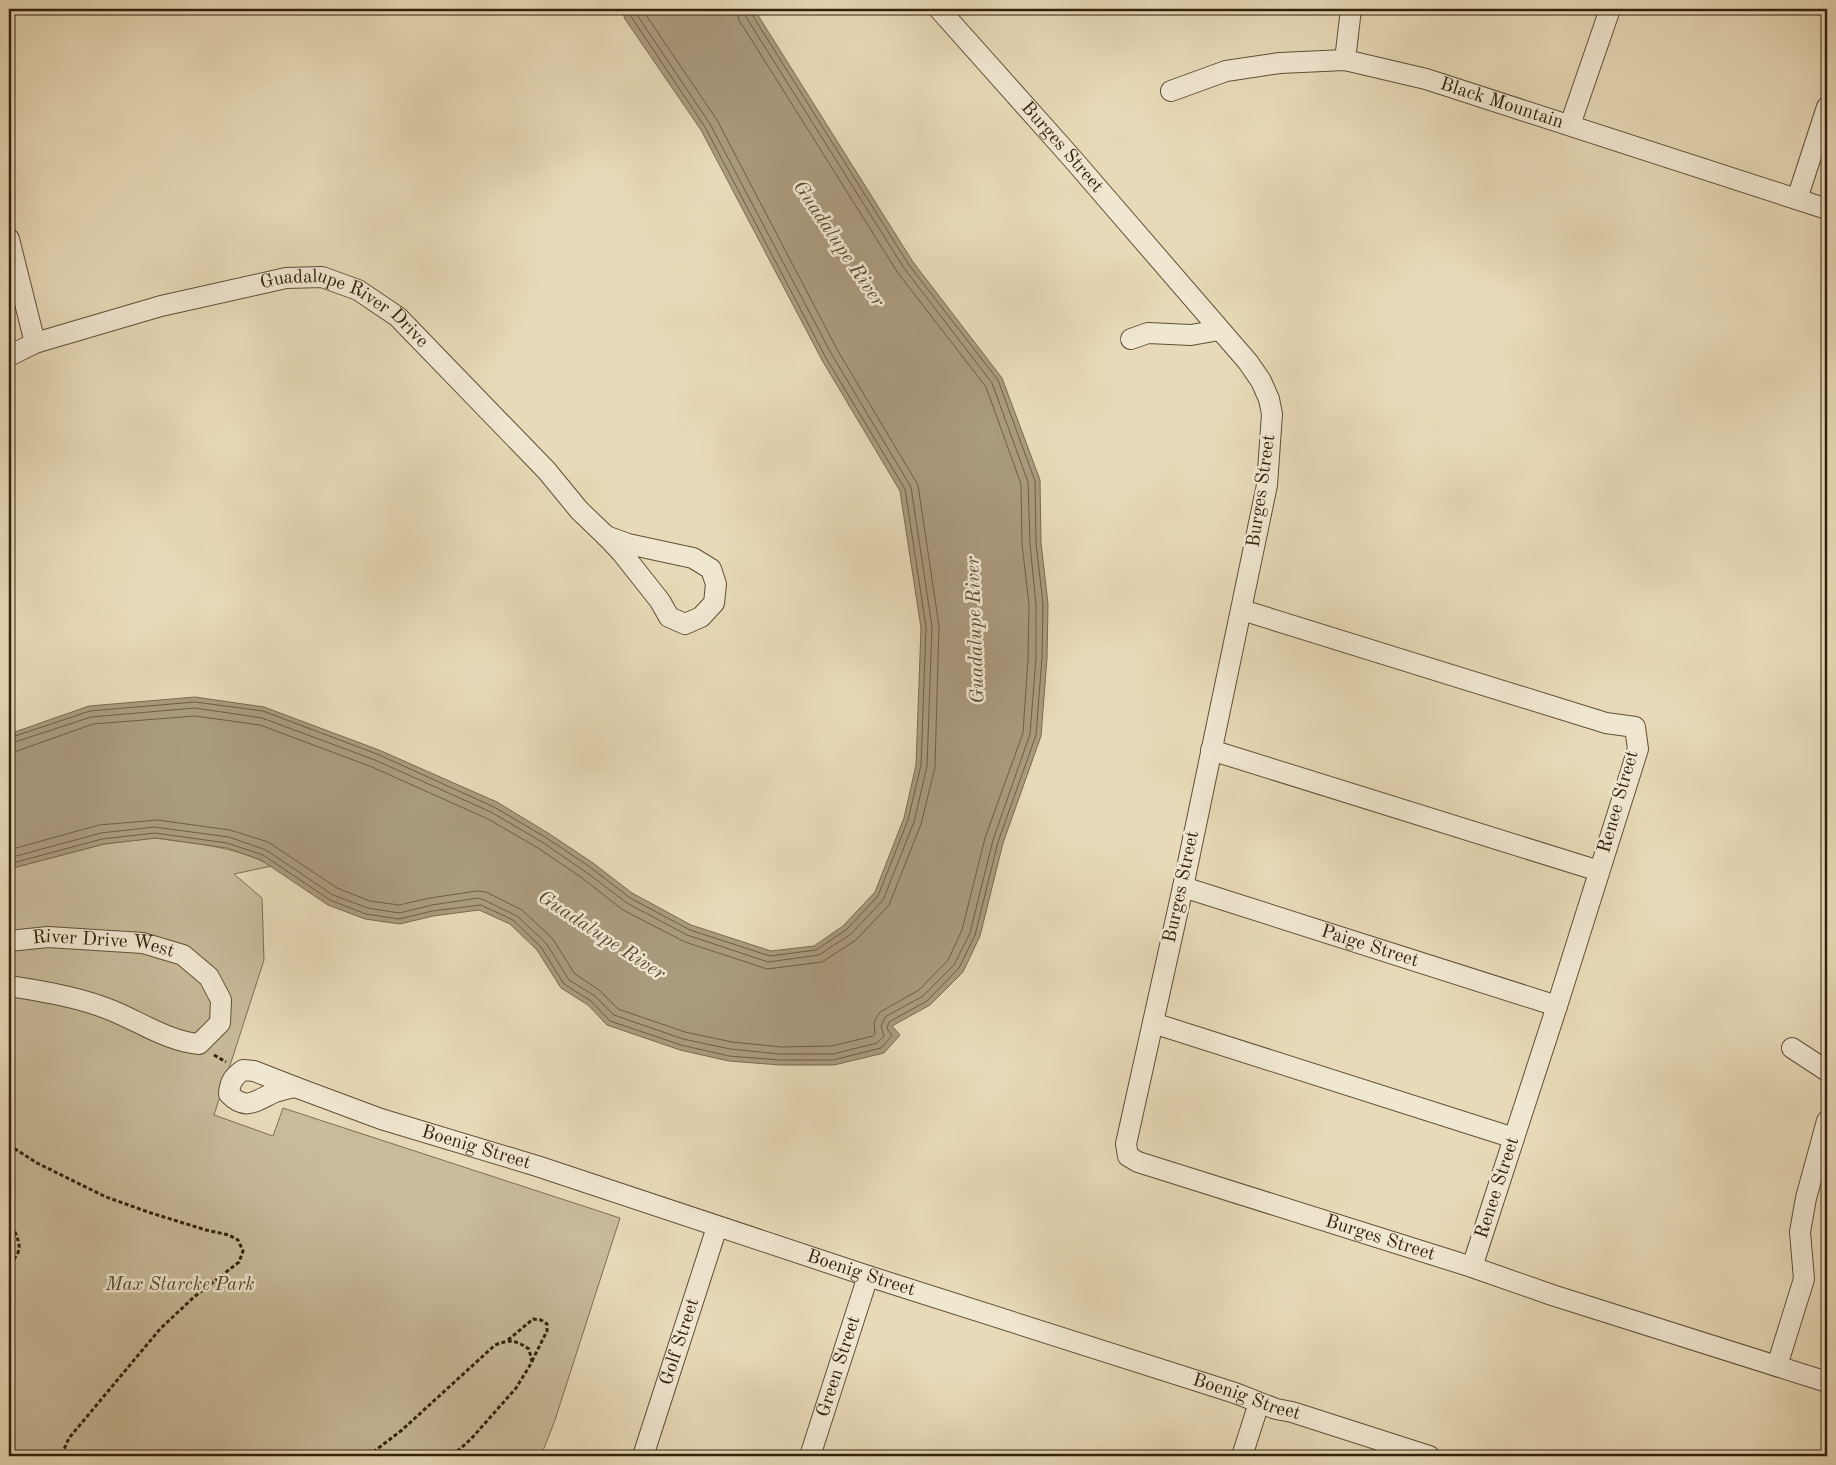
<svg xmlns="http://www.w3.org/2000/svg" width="1836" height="1465" font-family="'Old Standard TT',serif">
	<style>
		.green { fill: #c9bb9b; stroke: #7e6e54 }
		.water { fill: #aa9b7e; stroke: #7a6a50 }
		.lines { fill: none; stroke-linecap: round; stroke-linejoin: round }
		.shore { stroke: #6e5e45; stroke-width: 1 }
		.minor-casing { stroke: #604f37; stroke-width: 22 }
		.path { stroke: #32210c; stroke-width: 3; stroke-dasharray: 4 2.5; stroke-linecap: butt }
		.minor { stroke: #f0e7d1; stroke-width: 20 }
		.labels { text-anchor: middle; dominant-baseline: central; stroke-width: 5; stroke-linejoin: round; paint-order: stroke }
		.street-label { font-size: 19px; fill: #32210c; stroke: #f0e7d1 }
		.park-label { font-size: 19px; font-style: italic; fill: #584830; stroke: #f0e7d1 }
		.water-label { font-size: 20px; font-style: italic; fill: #5c4c34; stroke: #f0e7d1 }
	</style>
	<rect width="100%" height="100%" fill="#e8dab8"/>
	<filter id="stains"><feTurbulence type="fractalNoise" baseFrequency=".004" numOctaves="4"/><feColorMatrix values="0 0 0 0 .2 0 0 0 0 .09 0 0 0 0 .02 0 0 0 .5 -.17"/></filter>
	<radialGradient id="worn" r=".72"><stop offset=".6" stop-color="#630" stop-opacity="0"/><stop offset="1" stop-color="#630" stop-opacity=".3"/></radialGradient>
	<path class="green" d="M156,838C195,844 236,846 272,866L234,874L262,898L264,960L214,1115L273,1136L283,1108L620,1218L555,1420L541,1456H9V869L104,844Z"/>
	<path class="water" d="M621,9H754L913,262L1002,378L1040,480L1041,543L1048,604L1047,658L1041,736L1003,843L980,936L963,972L930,1005L892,1026L900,1035L884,1053L834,1065H780L729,1061L680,1050L607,1025L588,1005L561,988L537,950L510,924L479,910L433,916L400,924L365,919L328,905L261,860L227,848L156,838L104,844L9,869V734L89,706L195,697L264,707L379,750L497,802L548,833L593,863L632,893L691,925L771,951L814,946L843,926L875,892L904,818L916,765L921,628L900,491L822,360L701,130L625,19Z"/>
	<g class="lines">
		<path class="shore" d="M9,738L90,711L195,702L263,711L377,754L494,807L545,837L590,867L630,898L690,930L770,956L816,950L846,930L878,896L908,820L921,765L926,627L905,489L826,358L705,127L626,9
			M9,744L91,717L195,708L262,718L375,760L491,812L542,842L586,872L627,903L687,935L768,962L819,955L851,934L883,900L914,822L927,766L932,627L911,487L832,355L710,124L633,9
			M9,752L17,751L93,724L195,716L260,725L372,767L488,819L538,848L582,878L623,910L685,942L767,969L822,962L856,940L889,905L921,824L935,767L939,626L918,485L838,351L717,120L642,9
			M9,850L99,825L157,820L230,830L268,842L337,888L370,901L399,905L430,898L477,891L486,892L522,910L552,938L575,974L599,990L618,1009L685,1032L732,1042L781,1047L832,1046L873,1036L875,1034L874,1022L880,1012L919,990L948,960L962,930L985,838L1023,733L1028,658L1029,605L1022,544L1021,484L986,387L898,273L739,20L737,9
			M9,858L101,833L154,827L229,837L266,850L333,895L368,908L399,913L432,905L478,898L484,900L517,916L546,943L569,980L595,996L614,1015L683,1039L730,1049L780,1054H833L877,1043L884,1036L881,1026L885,1017L923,996L954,965L970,933L993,840L1030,734L1036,658V605L1030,544L1028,482L992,383L904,268L746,17L744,9
			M9,864L102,839L155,833L227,843L263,855L330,900L366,914L399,919L432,911L481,905L513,920L541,947L564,984L591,1001L610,1021L681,1045L729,1056L780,1060H833L881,1048L892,1036L887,1028L889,1022L927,1001L959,968L975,935L998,842L1036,735L1042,658L1043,604L1036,543L1035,481L998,380L909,265L751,13L750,9"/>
		<defs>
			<g id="minor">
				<path id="s1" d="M939,9L1070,156L1248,362L1261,381L1269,399L1272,414L1267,485L1183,887L1126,1144L1128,1156L1138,1162L1472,1267L1552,1295L1827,1382"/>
				<path d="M1345,60L1351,9"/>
				<path id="s2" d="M1171,91L1226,71L1280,63L1345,60L1426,79L1827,209"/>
				<path d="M1570,125L1610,9"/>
				<path d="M1797,199L1827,107"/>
				<path d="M9,239L35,343"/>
				<path d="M1131,339L1148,333L1191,335L1219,330"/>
				<path id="s3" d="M9,356L35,343L161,306L286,278L322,277L358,290L398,317L547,471L579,510L606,536"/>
				<path d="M606,536L628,544L693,558L711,569L716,584L714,603L701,617L685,624L669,617L660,601L622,553Z"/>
				<path d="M1242,610L1606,723L1635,727L1638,749L1557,1006L1472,1267"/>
				<path d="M1211,750L1599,871"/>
				<path id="s4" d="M1183,887L1557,1006"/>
				<path id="s5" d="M9,941L48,937L143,943L183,955L209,977L221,1000L220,1023L199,1044C168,1041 142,1023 113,1011C80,997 45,992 9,986"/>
				<path d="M1153,1023L1514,1138"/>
				<path d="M1792,1048L1827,1071"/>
				<path d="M243,1070L254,1071L295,1087C288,1088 282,1090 275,1092C257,1100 246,1112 229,1094C230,1082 233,1077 243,1070Z"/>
				<path id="s6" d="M295,1087L381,1119L537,1166L868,1276L1235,1393L1276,1409L1292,1412L1429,1456"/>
				<path d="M1777,1366L1804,1279L1800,1232L1806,1198L1827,1121"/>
				<path id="s7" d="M643,1456L717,1227"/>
				<path id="s8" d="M810,1456L868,1276"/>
				<path d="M1242,1456L1259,1403"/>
			</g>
		</defs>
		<use href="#minor" class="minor-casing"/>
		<path class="path" d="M214,1055L226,1062
			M9,1145L37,1163L106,1197L151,1213L206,1230L229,1235L238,1240L243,1251L239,1262L194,1297L160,1329L69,1438L62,1454L58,1456
			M9,1230H14C21,1245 22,1252 9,1264
			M508,1340L533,1319L541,1320L547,1324V1331L532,1361
			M368,1456L402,1430L495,1345C511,1339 515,1340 529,1349L532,1362L516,1388L471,1439L452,1456"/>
		<use href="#minor" class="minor"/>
	</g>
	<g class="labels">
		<g class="street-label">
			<text stroke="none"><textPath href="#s2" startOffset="341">Black Mountain</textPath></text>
			<text stroke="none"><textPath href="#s1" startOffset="185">Burges Street</textPath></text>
			<text stroke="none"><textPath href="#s3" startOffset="356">Guadalupe River Drive</textPath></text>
			<text transform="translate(1262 491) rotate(-82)">Burges Street</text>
			<text transform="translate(1619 802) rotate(-74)">Renee Street</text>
			<text transform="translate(1182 887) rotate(-78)">Burges Street</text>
			<text stroke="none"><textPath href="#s5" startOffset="95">River Drive West</textPath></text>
			<text stroke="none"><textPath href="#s4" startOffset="196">Paige Street</textPath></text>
			<text stroke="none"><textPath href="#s6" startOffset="191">Boenig Street</textPath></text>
			<text transform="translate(1498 1188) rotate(-72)">Renee Street</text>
			<text stroke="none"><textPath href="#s1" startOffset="1550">Burges Street</textPath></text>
			<text stroke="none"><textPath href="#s6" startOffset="596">Boenig Street</textPath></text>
			<text stroke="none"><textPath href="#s7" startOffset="120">Golf Street</textPath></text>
			<text stroke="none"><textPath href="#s8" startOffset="94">Green Street</textPath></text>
			<text stroke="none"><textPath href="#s6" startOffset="1001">Boenig Street</textPath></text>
		</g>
		<g class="park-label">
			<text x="180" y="1285">Max Starcke Park</text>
		</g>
		<g class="water-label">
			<text transform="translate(838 244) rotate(56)">Guadalupe River</text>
			<text transform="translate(976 630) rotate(-92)">Guadalupe River</text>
			<text transform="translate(601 936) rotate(33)">Guadalupe River</text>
		</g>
	</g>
	<rect width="1836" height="1465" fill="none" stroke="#e8dab8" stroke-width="30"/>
	<rect x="10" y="10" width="1816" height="1445" fill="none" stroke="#32210c" stroke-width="2.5"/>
	<rect x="15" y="15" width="1806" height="1435" fill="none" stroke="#32210c"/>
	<rect width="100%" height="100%" filter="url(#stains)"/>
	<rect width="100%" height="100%" fill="url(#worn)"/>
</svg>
